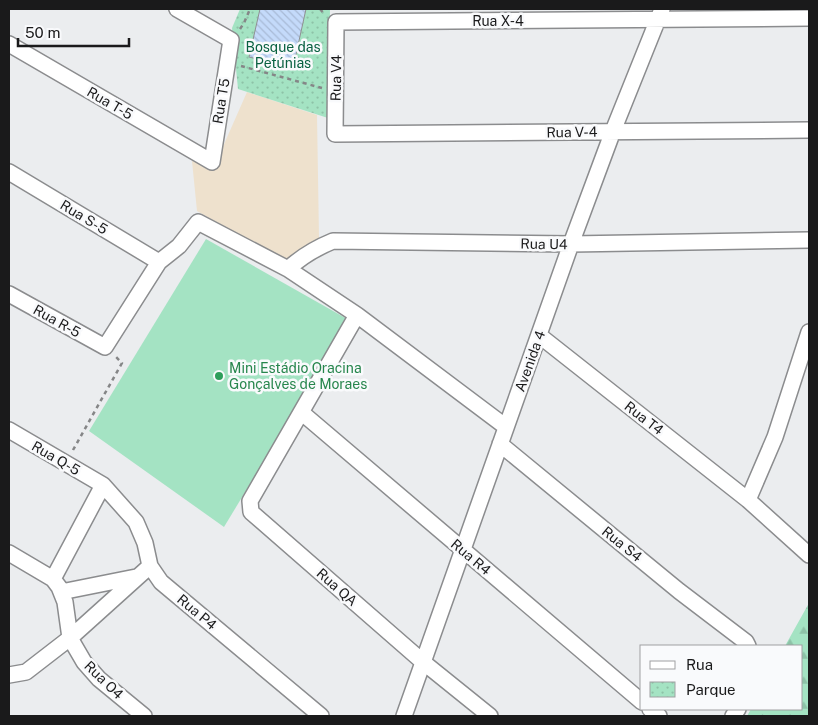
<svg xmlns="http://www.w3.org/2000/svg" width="818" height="725" font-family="'Public Sans',sans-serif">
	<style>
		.education { fill: #eee1cd }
		.grass { fill: #a4e3c3 }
		.forest { fill: url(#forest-firs) }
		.park { fill: url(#park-dots) }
		.building { fill: url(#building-back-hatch); stroke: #8f9092 }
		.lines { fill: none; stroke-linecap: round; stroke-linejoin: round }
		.minor-casing { stroke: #8b8c8e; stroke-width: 18 }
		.path { stroke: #858687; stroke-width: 2.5; stroke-dasharray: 4 4; stroke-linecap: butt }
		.minor { stroke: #fff; stroke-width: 15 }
		.leisure-dot { fill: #2e9e5b; stroke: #f9fafc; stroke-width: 2 }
		.labels { text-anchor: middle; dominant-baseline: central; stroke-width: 5; stroke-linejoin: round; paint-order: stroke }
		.street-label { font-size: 14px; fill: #1a1a1b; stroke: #f9fafc }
		.park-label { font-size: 14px; fill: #096141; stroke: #f9fafc }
		.leisure-label { font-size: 14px; fill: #27864d; stroke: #f9fafc; text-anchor: start }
	</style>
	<defs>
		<pattern id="forest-firs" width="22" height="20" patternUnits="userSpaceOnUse" patternTransform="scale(1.25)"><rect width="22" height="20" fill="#a4e3c3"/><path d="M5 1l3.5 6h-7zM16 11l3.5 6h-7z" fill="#8dc2a7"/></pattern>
		<pattern id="park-dots" width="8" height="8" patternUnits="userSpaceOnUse" patternTransform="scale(1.25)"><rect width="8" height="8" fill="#a4e3c3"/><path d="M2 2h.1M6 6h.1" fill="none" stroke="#8dc2a7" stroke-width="1.8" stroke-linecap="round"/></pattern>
		<pattern id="building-back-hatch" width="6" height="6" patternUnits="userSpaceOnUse" patternTransform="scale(1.25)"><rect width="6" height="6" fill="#c4dafa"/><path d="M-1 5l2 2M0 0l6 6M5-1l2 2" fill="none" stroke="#a8bad6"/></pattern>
	</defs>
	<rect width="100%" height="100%" fill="#ebedef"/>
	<path class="education" d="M247,92L317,115L319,238L287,262L197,211L192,161L214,167Z"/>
	<path class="grass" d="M206,239L349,320L224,527L89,431Z"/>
	<path class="forest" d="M809,603V716H747L751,709H802V646H785Z"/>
	<path class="park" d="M240,9H330L328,118L238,89L232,28Z"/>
	<path class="building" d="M260,9H306L293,68L249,57Z"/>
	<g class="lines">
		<defs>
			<path id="minor" d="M809,18L336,22L335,134L809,130
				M9,44L212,162L231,40L177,9
				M9,172L159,262
				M288,269C302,256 316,248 333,241L571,244L809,240
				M9,294L105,347L159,262L179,246L198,222L288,269L357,315L506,427
				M357,315L250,501L251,512L423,662L490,716
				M540,336L748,500L809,555
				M301,412L642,702
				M9,430L103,485L136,522L145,543L150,566L161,582L321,716
				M500,444L679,591L746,642L748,646
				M748,500L775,437L809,332
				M9,553L53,579L59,587L65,602L70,638L84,662L99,679L144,716
				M53,579L103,485
				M61,592L136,577
				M9,675L26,672L70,638L150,566
				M650,709L659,716
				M404,716L571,244L613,131L662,9
				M733,716L738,709"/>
		</defs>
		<use href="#minor" class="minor-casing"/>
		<path class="path" d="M320,9L325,15
			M240,29L244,23L250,9
			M241,66L322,88
			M73,450L122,363L115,356"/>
		<use href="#minor" class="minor"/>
	</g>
	<circle class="leisure-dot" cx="219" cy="376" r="5"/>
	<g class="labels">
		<g class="street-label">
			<text x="498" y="21">Rua X-4</text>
			<text transform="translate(336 78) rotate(-89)">Rua V4</text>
			<text transform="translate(221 101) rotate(-81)">Rua T5</text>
			<text transform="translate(110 103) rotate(30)">Rua T-5</text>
			<text transform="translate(572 132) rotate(-1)">Rua V-4</text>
			<text transform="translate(84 217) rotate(31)">Rua S-5</text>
			<text transform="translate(544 244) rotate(1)">Rua U4</text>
			<text transform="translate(57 321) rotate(29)">Rua R-5</text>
			<text transform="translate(530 361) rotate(-70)">Avenida 4</text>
			<text transform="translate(644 418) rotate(38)">Rua T4</text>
			<text transform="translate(56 458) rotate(30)">Rua Q-5</text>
			<text transform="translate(622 544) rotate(39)">Rua S4</text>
			<text transform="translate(471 557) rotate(40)">Rua R4</text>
			<text transform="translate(337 587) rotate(41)">Rua QA</text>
			<text transform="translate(197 612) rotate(40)">Rua P4</text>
			<text transform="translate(104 680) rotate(44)">Rua O4</text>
		</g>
		<g class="park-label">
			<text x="283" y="47">Bosque das<tspan x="283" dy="16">Petúnias</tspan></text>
		</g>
		<g class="leisure-label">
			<text x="229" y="368">Mini Estádio Oracina<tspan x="229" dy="16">Gonçalves de Moraes</tspan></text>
		</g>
	</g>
	<rect width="818" height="725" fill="none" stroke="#1a1a1b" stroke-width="20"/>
	<rect x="640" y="645" width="162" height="65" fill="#f9fafc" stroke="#a0a0a2"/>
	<rect x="650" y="661" width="25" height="8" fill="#ffffff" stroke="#a0a0a2"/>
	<text x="686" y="670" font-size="15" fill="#1a1a1b">Rua</text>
	<rect x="650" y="682" width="25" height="15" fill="url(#park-dots)" stroke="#a0a0a2"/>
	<text x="686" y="695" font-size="15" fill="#1a1a1b">Parque</text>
	<path d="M18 38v8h111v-8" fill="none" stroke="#1a1a1b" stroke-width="2.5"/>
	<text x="25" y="38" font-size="15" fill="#1a1a1b" stroke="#f9fafc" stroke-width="4" paint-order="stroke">50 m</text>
</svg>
